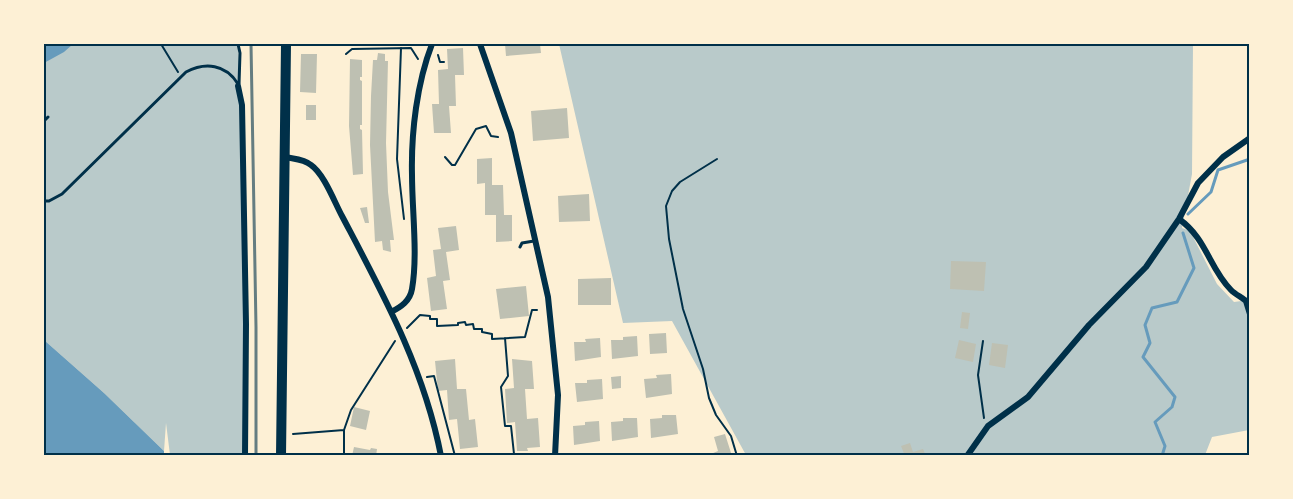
<svg xmlns="http://www.w3.org/2000/svg" width="1293" height="499" font-family="Montserrat,sans-serif">
	<style>
		.green { fill: #b9caca }
		.water { fill: #669bbc }
		.lines { fill: none; stroke-linecap: round; stroke-linejoin: round }
		.stream { stroke: #669bbc; stroke-width: 3 }
		.building { fill: #bec0b2 }
		.path { stroke: #003049; stroke-width: 2 }
		.service { stroke: #003049; stroke-width: 3 }
		.minor { stroke: #003049; stroke-width: 6 }
		.primary { stroke: #003049; stroke-width: 10 }
		.rail { stroke: #657d81; stroke-width: 3 }
		.neatline { fill: none; stroke: #003049; stroke-width: 2 }
	</style>
	<rect width="100%" height="100%" fill="#fdf0d5"/>
	<path class="green" d="M44,44H238L241,95L245,455H170L166,423L164,451L104,393L44,340Z
		M559,44H1193L1192,174L1182,228L1190,231L1217,284L1234,302L1249,300V430L1212,437L1205,455H746L672,321L623,323Z"/>
	<path class="water" d="M44,44H73L64,52L44,63Z
		M44,340L104,393L164,451V455H44Z"/>
	<g class="lines">
		<path class="stream" d="M1188,214L1211,192L1218,170L1250,159
			M1162,456L1165,446L1155,422L1172,407L1175,397L1143,357L1150,343L1145,325L1152,308L1177,302L1194,268L1183,233"/>
	</g>
	<path class="building" d="M505,44H540L541,53L506,56Z
		M463,48L464,75H455L456,106H449L451,133H434L432,104H439L438,70L448,69L447,49Z
		M378,53L385,54V61H388L386,143L388,192L394,240H390L391,252L383,250L382,241L375,242L370,145L371,96L373,60H377Z
		M301,54H317L316,93L300,92Z
		M350,59L362,60V77H360V80L362,81V125H360V129L362,130L363,174L353,175L349,126Z
		M306,105H316V120H306Z
		M567,108L569,138L533,141L531,111Z
		M492,158V185H503L504,215H512V241L496,242V215H485V183L477,184V159Z
		M589,194L590,221L559,222L558,196Z
		M367,207L369,223H365L360,208Z
		M456,226L459,250L446,252L450,280L443,281L447,309L431,311L427,278L436,276L433,250L441,249L438,228Z
		M951,261L986,262L984,291L950,289Z
		M611,278V305H578V279Z
		M526,286L529,316L500,319L496,289Z
		M962,312L970,313L968,329L960,328Z
		M666,333L667,353L650,354L649,334Z
		M637,336L638,356L612,359L611,340H623V337Z
		M600,338L601,357L575,361L574,342H586L585,339Z
		M959,340L976,344L973,362L955,358Z
		M992,343L1008,345L1005,368L989,365Z
		M455,359L457,389H466L469,420L475,419L478,447L460,449L457,419L449,420L447,390L438,391L435,361Z
		M512,359L532,361L534,389H525L527,419L538,418L540,447L527,448L528,451H517L515,422L507,423L505,389L514,388Z
		M671,374L672,394L646,398L644,379L657,378L656,375Z
		M621,376V388L612,389L611,377Z
		M602,379L603,399L577,402L575,383H587V380Z
		M354,407L370,411L366,430L350,426Z
		M662,415H676L678,434L651,438L650,419L662,418Z
		M623,418H637L638,437L612,441L611,422L623,421Z
		M599,421L600,441L574,445L573,426L585,425V422Z
		M725,434L732,456H706L718,451L714,437Z
		M910,443L913,452L923,449L926,456H905L901,446Z
		M354,447L370,450L371,448L377,449L376,456H352Z"/>
	<g class="lines">
		<path class="path" d="M161,44L178,72
			M401,48L397,159L404,219
			M346,54L352,49L411,48L418,59
			M438,55L440,62H444
			M445,157L452,165H455L476,129L486,126L491,136L498,137
			M717,159L680,182L672,191L666,206L669,239L683,309L703,369L709,398L716,415L731,436L737,456
			M407,328L420,315L430,316V319H437V326L458,325V323L465,322L466,325L473,324L474,329H482V332L492,334V339L525,337L532,310H537
			M505,338L508,376L501,387L505,426H511L514,454L524,456
			M983,341L978,375L984,418
			M427,377L434,376L455,456
			M293,434L344,430
			M344,456V430L351,410L395,341"/>
		<path class="service" d="M238,44L240,53L239,84
			M44,121L48,117
			M44,201H49L62,194L186,72C205,62 226,64 238,84
			M520,247L522,243L534,241"/>
		<path class="minor" d="M480,44L511,133L548,297L558,395L555,456
			M238,86L242,105L246,324L245,456
			M285,157C294,159 304,159 311,165C324,174 334,201 342,216C383,294 424,368 441,456
			M1179,219C1207,239 1209,268 1231,290C1235,294 1241,297 1246,301L1250,300
			M1246,301L1250,314
			M391,312C401,307 410,301 412,289C418,255 412,210 412,175C411,132 417,83 432,44
			M967,456L988,426L1028,397L1089,325L1146,267L1179,219L1198,183L1223,157L1250,138"/>
		<path class="primary" d="M281,456L286,44"/>
		<path class="rail" d="M251,44L256,327V456"/>
	</g>
	<rect width="1293" height="499" fill="none" stroke="#fdf0d5" stroke-width="90"/>
	<rect x="45" y="45" width="1203" height="409" class="neatline"/>
</svg>
